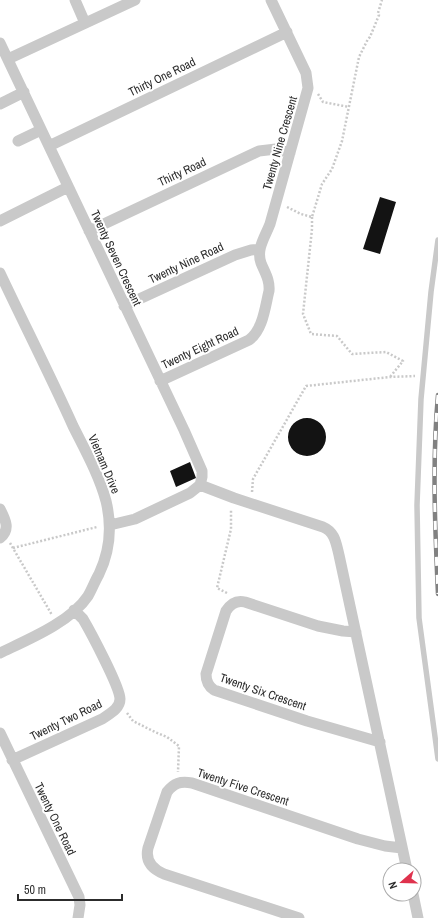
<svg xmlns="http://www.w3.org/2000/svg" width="438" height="918" font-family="'Archivo Narrow',sans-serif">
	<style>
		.building { fill: #131313 }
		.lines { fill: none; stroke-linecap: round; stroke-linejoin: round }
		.path { stroke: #c9c9c9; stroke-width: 2.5; stroke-dasharray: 2 2; stroke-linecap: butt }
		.lane { stroke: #c9c9c9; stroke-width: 5.5 }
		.street { stroke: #c9c9c9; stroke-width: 11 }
		.rail-casing { stroke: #818181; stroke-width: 4.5 }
		.rail { stroke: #fff; stroke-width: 3; stroke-dasharray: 9; stroke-linecap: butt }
		.labels { text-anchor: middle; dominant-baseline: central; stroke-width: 4; stroke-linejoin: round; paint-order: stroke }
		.street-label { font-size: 12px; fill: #2c2c2c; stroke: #fff }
	</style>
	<rect width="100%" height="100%" fill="#fff"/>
	<path class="building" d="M380,197L396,202L380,254L363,249Z
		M288 437a19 19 0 1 1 38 0a19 19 0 1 1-38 0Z
		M190,462L196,478L176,487L170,471Z"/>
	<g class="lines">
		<path class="path" d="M318,94L323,102L349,107
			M287,207L301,214L312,217L322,184L332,169L342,141L359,57L368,39L370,37L379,15L378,13L382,0
			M312,217V229L303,314L311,334L337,336L352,354L386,352L403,361L390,377
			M252,492L253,479L306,386L390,377L415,376
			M10,543L52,615
			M13,548L97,527
			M227,593L217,588L231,529V510
			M127,713L133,721L155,732L167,737L179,746L178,772"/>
		<path class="lane" d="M438,240L431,292L421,399L417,505L419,618L438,759"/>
		<path class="street" d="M75,0L85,23
			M0,43L184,430L202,471V477L200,485L190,493L135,519L110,525
			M8,59L135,0
			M0,104L24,92
			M18,141L41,130
			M49,146L287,32
			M0,221L68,187
			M89,231L259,151L276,149L290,153
			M0,273C24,324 50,375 73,426C85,450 99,475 106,501C112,526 110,551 99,574C95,581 92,589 88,596C71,622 27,640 0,653
			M124,306L235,255L251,250L260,249
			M160,381L249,340C263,330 265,307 269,291C270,280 265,273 261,263C256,249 265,237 270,224L308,88L306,73L271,0
			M200,485L234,498L323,527C335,532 336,543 339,555L407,870
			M0,509C5,519 11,529 0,538
			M356,632L343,631L318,626L245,602C237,600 231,603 226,611L206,674C206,681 208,686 214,690L307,721L380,742
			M0,733L79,897L80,905L78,918
			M12,760L102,719C109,714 120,709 120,699C120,687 90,631 83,619C80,616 77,613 74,610
			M413,894L418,918
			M299,918L164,874C152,869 145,861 148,848L167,792C174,783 180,781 192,783L358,839L385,846L402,848"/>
		<defs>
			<path id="rail" d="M438,395C432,461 435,528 438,594"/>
		</defs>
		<use href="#rail" class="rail-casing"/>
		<use href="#rail" class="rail"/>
	</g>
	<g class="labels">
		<g class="street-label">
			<text transform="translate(162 77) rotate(-26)">Thirty One Road</text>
			<text transform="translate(280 143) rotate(-74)">Twenty Nine Crescent</text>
			<text transform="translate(182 172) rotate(-25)">Thirty Road</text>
			<text transform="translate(116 258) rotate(65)">Twenty Seven Crescent</text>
			<text transform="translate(186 263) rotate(-25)">Twenty Nine Road</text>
			<text transform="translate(200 348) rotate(-25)">Twenty Eight Road</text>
			<text transform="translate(104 464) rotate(67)">Vietnam Drive</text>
			<text transform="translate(263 692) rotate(19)">Twenty Six Crescent</text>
			<text transform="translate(66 720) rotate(-26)">Twenty Two Road</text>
			<text transform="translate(243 787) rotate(18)">Twenty Five Crescent</text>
			<text transform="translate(55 819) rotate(64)">Twenty One Road</text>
		</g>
	</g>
	<g transform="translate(402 882) rotate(250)"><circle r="19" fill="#ffffff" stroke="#ababab"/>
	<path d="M0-3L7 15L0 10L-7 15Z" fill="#df324d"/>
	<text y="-6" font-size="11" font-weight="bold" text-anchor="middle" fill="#2c2c2c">N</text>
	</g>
	<path d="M18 894v6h104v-6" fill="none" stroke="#2c2c2c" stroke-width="2"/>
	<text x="24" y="894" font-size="12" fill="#2c2c2c" stroke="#ffffff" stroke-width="3" paint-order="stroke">50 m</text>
</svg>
